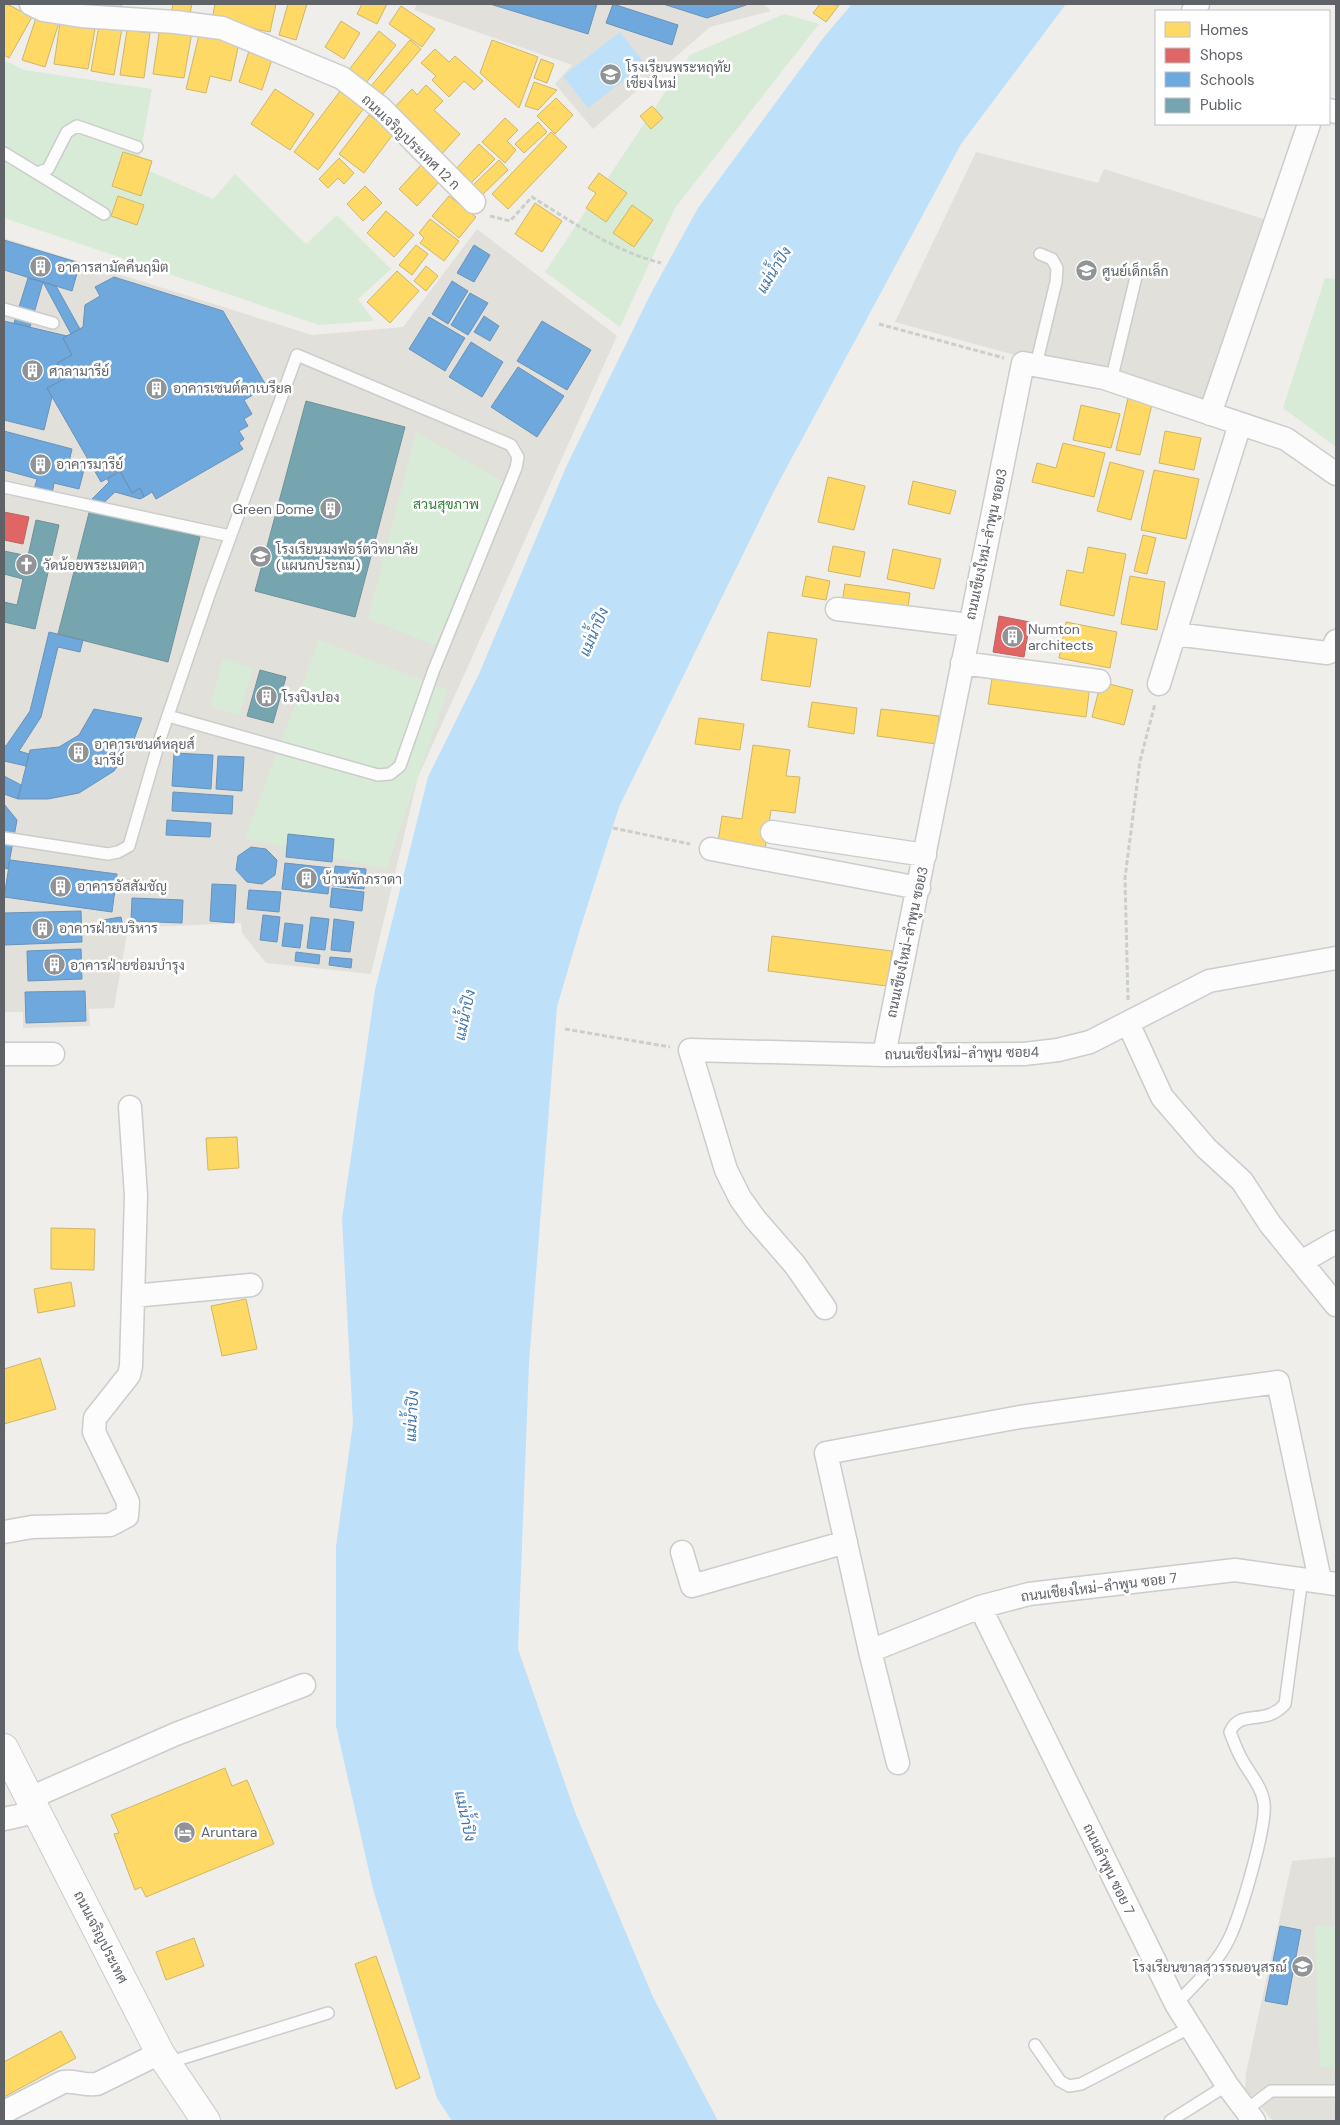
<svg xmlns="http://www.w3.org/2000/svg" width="1340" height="2125" font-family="'DM Sans',Sarabun,sans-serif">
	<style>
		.education { fill: #e2e0da }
		.green { fill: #d8ebd6 }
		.water { fill: #bfe0f9 }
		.homes { fill: #ffd966; stroke: #cfb667 }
		.shops { fill: #e06666; stroke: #b96567 }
		.schools { fill: #6fa8dc; stroke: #6a93b9 }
		.public { fill: #76a5af; stroke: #6f919a }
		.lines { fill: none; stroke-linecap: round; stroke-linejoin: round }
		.service-casing { stroke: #cbcccc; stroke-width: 14 }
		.minor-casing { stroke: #cbcccc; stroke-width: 25 }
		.tertiary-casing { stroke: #cbcccc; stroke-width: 30 }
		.path { stroke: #cacfcc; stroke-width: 3; stroke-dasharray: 5 2.5; stroke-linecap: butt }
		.service { stroke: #fdfcfc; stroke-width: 11 }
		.minor { stroke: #fdfcfc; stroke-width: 22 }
		.tertiary { stroke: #fdfcfc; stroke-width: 28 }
		.labels { text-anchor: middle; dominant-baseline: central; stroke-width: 5; stroke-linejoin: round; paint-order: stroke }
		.poi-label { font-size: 14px; fill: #5f6368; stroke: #fff; text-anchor: start }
		.street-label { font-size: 14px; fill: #5f6368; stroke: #fff }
		.park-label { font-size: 14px; fill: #348238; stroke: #fff }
		.water-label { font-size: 15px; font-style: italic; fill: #4174aa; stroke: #fff }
	</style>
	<rect width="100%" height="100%" fill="#efeeea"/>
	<path class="education" d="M417,4H764L771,11L710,27L593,129L555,84L572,65L414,10Z
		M976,152L1098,183L1104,169L1270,221L1207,408L895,322Z
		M477,229L617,336L418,777L371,974L266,963L242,933L241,923L128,928L114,1008L89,1009L90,1026L23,1028V1012H4V238L312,335L403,327Z
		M1336,1857V2121H1273L1245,2089L1246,2073L1292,1861Z"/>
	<path class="green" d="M784,14L819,24L675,208L620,327L545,272L690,55Z
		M4,60L24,70L152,89L138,166L213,199L235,174L306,244L337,215L391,269L358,299L374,321L319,325L4,218Z
		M1325,278L1336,279V447L1283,408Z
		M416,432L507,484L435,645L368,619Z
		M319,640L448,690L386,869L245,838Z
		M223,659L253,668L239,715L210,707Z
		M1315,1926H1336V2067H1320Z"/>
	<path class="water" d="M852,4H1066L961,144L774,491L619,807L580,929L557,1007L529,1363L518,1649L575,1812L653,1997L718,2121H452L437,2098L373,1889L336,1726V1547L353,1423L342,1219L375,990L428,777L479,674L566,467L650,295L698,208L824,37Z
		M620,32L645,64L588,108L563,76Z"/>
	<path class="homes" d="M4,4H7L32,17L9,58L4,55Z
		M100,4H122L119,11Z
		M173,4H192L189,18L171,14Z
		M215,4H276L270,32L212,20Z
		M288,4H307L296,40L279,35Z
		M362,4H387L377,24L357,14Z
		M820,4L839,5L826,22L813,13Z
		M401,6L435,29L422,47L389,24Z
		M39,9L61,16L45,67L22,60Z
		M341,21L360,33L344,59L325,47Z
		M60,23L95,29L88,69L54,64Z
		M99,25L122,28L114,75L91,71Z
		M160,27L192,32L184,78L153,74Z
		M127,30L150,33L144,78L120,75Z
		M379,31L396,45L365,84L348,71Z
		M199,35L239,43L231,81L210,76L206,93L186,89Z
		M410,40L421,49L382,95L371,86Z
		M492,40L538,57L519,108L480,73Z
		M251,45L274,53L262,90L239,82Z
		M435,49L449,62L455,56L483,81L474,90L464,81L449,97L432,80L436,76L421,63Z
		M541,59L554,64L547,83L534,78Z
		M534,82L557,90L538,110L525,106Z
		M426,85L443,101L434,110L460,134L439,157L390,112L412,89L417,95Z
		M275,89L314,114L290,150L251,124Z
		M341,90L364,108L318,170L294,152Z
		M556,98L573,115L555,134L537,116Z
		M652,106L663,118L651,129L640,116Z
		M369,115L394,133L364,173L339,154Z
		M505,118L518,130L507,141L516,150L505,163L482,142Z
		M538,122L547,132L524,153L515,144Z
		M551,132L567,147L508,209L492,194Z
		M479,144L495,159L470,184L455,170Z
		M123,152L152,161L141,196L112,186Z
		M339,158L354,173L344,184L338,178L328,188L319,179Z
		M499,160L508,170L482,195L473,185Z
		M423,163L441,180L417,206L399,189Z
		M599,173L627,193L606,222L586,208L596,193L588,188Z
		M365,186L382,203L363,221L347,204Z
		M118,196L144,205L137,225L111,216Z
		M449,196L476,217L459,238L432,216Z
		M535,203L562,221L542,252L515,234Z
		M632,205L653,220L634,247L613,233Z
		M386,211L414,235L394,257L367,233Z
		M430,219L459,241L444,261L420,243L424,238L419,233Z
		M416,245L428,254L412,275L399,265Z
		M426,266L438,276L426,291L414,281Z
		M397,271L419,291L390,323L367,302Z
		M1129,394L1153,400L1140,455L1116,450Z
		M1081,405L1120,414L1111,448L1073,440Z
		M1165,431L1201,438L1194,470L1159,463Z
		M1063,443L1105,453L1094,497L1032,482L1037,463L1056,468Z
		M1110,462L1144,471L1131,520L1097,511Z
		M1154,470L1199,479L1186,539L1141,530Z
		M828,477L865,486L854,530L818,522Z
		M913,481L956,491L950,514L908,504Z
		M1143,535L1156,538L1147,574L1134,571Z
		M833,546L865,552L860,577L828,571Z
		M1088,547L1126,554L1114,616L1060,605L1067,570L1083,573Z
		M893,549L941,559L934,589L887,579Z
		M806,576L830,581L826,600L802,596Z
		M1130,576L1165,582L1157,630L1121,624Z
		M845,584L910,593L907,613L842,603Z
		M1066,622L1117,632L1110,668L1059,658Z
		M768,632L817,639L810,687L761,680Z
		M993,672L1090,685L1086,717L988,704Z
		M1101,682L1133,690L1124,725L1092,717Z
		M812,702L857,708L854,734L808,727Z
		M881,709L939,716L936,744L877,736Z
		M699,718L744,724L740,750L695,744Z
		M753,745L790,750L786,776L800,777L795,813L771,810L765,849L718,842L722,816L742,819Z
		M772,936L892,951L887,986L768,971Z
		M237,1137L239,1168L208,1170L206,1138Z
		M51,1228L95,1229L94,1270L51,1269Z
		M71,1282L75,1306L38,1313L34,1289Z
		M246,1299L257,1349L222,1356L211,1306Z
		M40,1358L56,1409L4,1424V1369Z
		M225,1768L232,1786L247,1780L274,1844L146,1897L141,1887L135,1890L114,1834L119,1833L111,1815Z
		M194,1938L204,1966L166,1980L156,1952Z
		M376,1956L420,2078L396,2089L355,1964Z
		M61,2031L76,2058L4,2097V2062Z"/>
	<path class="shops" d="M4,512L29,517L23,544L4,540Z
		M999,616L1030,622L1024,657L993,652Z"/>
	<path class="schools" d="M490,4H597L588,34Z
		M613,4L678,25L672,45L606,23Z
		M663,4H749L707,18Z
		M4,240L80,263L72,291L4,270Z
		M474,245L490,255L474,282L457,273Z
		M114,277L223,311L267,387L244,400L252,414L244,419L248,426L239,431L244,439L239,443L243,449L156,499L152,492L144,497L140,488L132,493L120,471L101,482L47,388L66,378L57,363L72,355L63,338L83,327L85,305L100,296L95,287Z
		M28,278L43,282L30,327L14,323Z
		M452,281L468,291L448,324L432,314Z
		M43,282L56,286L80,329L71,334Z
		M470,293L488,303L468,335L451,325Z
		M484,316L499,326L490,341L474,332Z
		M429,317L465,338L445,371L409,349Z
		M4,321L67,336L63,338L72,355L57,363L66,378L47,388L52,397L44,430L4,420Z
		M542,321L591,350L567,390L517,361Z
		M471,342L503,362L482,397L449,377Z
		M518,367L564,396L537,437L491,407Z
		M4,431L72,449L69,462L85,466L79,489L54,483L52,494L34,489L37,479L4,470Z
		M120,471L132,493L140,488L144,497L140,499L115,492L96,510L84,507L109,482L107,479Z
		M49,632L83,640L80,652L58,647L41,717L19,751L29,754L26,766L4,761V745L6,746L30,711Z
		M94,709L142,718L133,742L114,771L79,793L48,799H18L30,750L59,747L79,735Z
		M174,753L213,755L211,789L172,786Z
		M218,756L244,757L242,791L216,789Z
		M4,776L21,785L18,799L4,794Z
		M173,792L233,796L232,814L172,811Z
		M4,804L17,820L8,869L4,868Z
		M167,820L211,823L210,837L166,835Z
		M288,834L334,839L332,862L286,857Z
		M251,847L266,849L277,860L275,875L262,884L247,882L236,870L238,856Z
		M10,860L117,874L112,912L4,897Z
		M285,863L331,868L328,894L282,889Z
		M335,866L366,869L364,889L333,886Z
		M212,884L236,885L234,923L210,921Z
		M332,888L364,892L362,911L330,907Z
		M249,890L281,892L279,912L247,909Z
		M132,898L183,900L182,923L131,921Z
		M81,911L82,942L4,945V913Z
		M263,915L280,917L277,942L260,940Z
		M121,917L123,927L104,931L103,920Z
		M311,917L329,919L325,950L307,948Z
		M334,919L354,922L350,952L331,950Z
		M285,923L303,925L300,948L282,946Z
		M81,949L82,979L28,981L27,951Z
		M296,952L320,955L319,964L295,961Z
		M330,957L352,959L351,968L329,965Z
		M85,991L86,1021L26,1023L25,992Z
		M1280,1926L1301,1930L1287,2005L1265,2001Z"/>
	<path class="public" d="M306,401L405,427L355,617L255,591Z
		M90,509L200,537L168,662L58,634Z
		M36,520L59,525L35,629L4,622V602L17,605L23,579L4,574V551L28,556Z
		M260,670L286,677L273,723L247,716Z"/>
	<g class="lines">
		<defs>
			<path id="service" d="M4,153L104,214
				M37,173L48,169L67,132L77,126L137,147
				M4,309L53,323
				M1036,365L1056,282L1057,268L1052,259L1040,254
				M1111,381L1136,277
				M4,487L230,536
				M4,838L108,854L118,852L129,846L160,739L210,592L297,355L511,445L518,457L516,468L433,672L400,766L390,774L378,775L168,716
				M1176,2004C1194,1985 1217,1964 1229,1939C1240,1916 1267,1827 1264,1803C1262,1786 1248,1772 1240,1756C1236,1748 1233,1740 1230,1732C1240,1708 1265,1727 1285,1704L1302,1578
				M1035,2045L1060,2081L1069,2086L1081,2084L1191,2027
				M167,2063L328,2013
				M1246,2110L1271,2091H1336
				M1170,2121L1227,2085"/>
			<path id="minor" d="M31,4L43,10L81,16L175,22L222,28L342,78L381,108L474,202
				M1193,11L1198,4
				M1329,110L1336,112
				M1210,414L1309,124
				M837,609L969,625
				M1175,634L1327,653L1332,651L1336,641
				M962,663L1099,681
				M1159,684L1240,424
				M772,832L925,855
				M711,849L919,888
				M1128,1023L1162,1097L1206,1148L1242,1181L1270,1224L1336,1305
				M4,1054H53
				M884,1055L1023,363L1104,378L1286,439L1336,474
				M1301,1262L1336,1242
				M133,1296L251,1285
				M825,1308L795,1265L755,1219L740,1198L726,1170L690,1050L884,1055L1024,1054L1058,1050L1090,1042L1209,981L1336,958
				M4,1532L32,1527L110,1525L127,1516L128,1502L94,1432L95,1418L129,1375L131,1366L136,1196L130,1107
				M682,1552L692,1586L846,1542
				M980,1607L1176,2004L1227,2085L1254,2121
				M870,1651L980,1607L1029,1594L1235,1570L1336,1584
				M898,1763L870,1651L826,1453L1020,1417L1278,1382L1320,1580
				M30,1798L176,1734L304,1685
				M4,1819L36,1812
				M4,2112L63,2082C74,2080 85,2086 97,2084L160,2053"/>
			<path id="tertiary" d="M4,1748L160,2053L206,2121"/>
		</defs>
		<use href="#service" class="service-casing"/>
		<use href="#minor" class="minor-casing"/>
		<use href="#tertiary" class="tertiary-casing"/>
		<path class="path" d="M490,216L510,221L532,197C572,222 614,251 661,263
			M879,324L1004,358
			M613,828L690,844
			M1128,1000L1125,878L1140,761L1155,704
			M565,1029L670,1047"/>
		<use href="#service" class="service"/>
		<use href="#minor" class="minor"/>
		<use href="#tertiary" class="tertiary"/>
	</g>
	<defs>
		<symbol id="school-disc" viewBox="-11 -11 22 22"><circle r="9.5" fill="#919496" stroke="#fff"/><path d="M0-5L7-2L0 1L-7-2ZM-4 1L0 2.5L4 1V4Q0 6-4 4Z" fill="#fff"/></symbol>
		<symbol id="building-disc" viewBox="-11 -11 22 22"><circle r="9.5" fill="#919496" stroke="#fff"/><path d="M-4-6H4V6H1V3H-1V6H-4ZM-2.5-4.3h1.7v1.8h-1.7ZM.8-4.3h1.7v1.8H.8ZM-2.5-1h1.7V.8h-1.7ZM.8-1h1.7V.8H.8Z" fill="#fff"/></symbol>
		<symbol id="church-disc" viewBox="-11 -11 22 22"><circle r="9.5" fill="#919496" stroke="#fff"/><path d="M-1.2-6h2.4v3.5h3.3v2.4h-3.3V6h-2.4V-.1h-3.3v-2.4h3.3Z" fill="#fff"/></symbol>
		<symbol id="hotel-disc" viewBox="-11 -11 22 22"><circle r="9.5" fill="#919496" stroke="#fff"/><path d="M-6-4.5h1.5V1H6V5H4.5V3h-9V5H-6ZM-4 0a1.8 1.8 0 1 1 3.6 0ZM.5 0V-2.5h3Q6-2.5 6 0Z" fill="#fff"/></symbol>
	</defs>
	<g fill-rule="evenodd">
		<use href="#school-disc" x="598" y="62" width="25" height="25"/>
		<use href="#building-disc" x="28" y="254" width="25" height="25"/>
		<use href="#school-disc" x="1074" y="258" width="25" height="25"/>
		<use href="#building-disc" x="20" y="358" width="25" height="25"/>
		<use href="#building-disc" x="144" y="376" width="25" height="25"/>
		<use href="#building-disc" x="28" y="452" width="25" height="25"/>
		<use href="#building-disc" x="318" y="496" width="25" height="25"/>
		<use href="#school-disc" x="248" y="544" width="25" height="25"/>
		<use href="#church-disc" x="14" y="552" width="25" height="25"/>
		<use href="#building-disc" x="1000" y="624" width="25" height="25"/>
		<use href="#building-disc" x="254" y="684" width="25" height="25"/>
		<use href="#building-disc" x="66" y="740" width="25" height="25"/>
		<use href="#building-disc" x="294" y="866" width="25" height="25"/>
		<use href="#building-disc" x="48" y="874" width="25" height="25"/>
		<use href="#building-disc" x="30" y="916" width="25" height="25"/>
		<use href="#building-disc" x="42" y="952" width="25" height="25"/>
		<use href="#hotel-disc" x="172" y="1820" width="25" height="25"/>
		<use href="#school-disc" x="1290" y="1954" width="25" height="25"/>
	</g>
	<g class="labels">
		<g class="poi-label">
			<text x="626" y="67">โรงเรียนพระหฤทัย<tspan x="626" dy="16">เชียงใหม่</tspan></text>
			<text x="57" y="267">อาคารสามัคคีนฤมิต</text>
			<text x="1102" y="271">ศูนย์เด็กเล็ก</text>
			<text x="49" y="371">ศาลามารีย์</text>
			<text x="173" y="388">อาคารเซนต์คาเบรียล</text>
			<text x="56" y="464">อาคารมารีย์</text>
			<text x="314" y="509" text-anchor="end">Green Dome</text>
			<text x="276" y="549">โรงเรียนมงฟอร์ตวิทยาลัย<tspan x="276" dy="16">(แผนกประถม)</tspan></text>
			<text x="43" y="565">วัดน้อยพระเมตตา</text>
			<text x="1028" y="629">Numton<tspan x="1028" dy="16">architects</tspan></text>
			<text x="282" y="697">โรงปิงปอง</text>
			<text x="94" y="744">อาคารเซนต์หลุยส์<tspan x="94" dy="16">มารีย์</tspan></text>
			<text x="322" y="879">บ้านพักภราดา</text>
			<text x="77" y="886">อาคารอัสสัมชัญ</text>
			<text x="59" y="928">อาคารฝ่ายบริหาร</text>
			<text x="70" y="965">อาคารฝ่ายซ่อมบำรุง</text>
			<text x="201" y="1832">Aruntara</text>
			<text x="1287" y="1967" text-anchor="end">โรงเรียนขาลสุวรรณอนุสรณ์</text>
		</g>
		<g class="street-label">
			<text transform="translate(411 142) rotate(44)">ถนนเจริญประเทศ 12 ก</text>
			<text transform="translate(986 544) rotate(-78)">ถนนเชียงใหม่-ลำพูน ซอย3</text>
			<text transform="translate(907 942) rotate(-78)">ถนนเชียงใหม่-ลำพูน ซอย3</text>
			<text transform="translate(962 1053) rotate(-1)">ถนนเชียงใหม่-ลำพูน ซอย4</text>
			<text transform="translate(1099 1587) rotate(-7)">ถนนเชียงใหม่-ลำพูน ซอย 7</text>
			<text transform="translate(1109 1869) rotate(64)">ถนนลำพูน ซอย 7</text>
			<text transform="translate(101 1937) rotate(63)">ถนนเจริญประเทศ</text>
		</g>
		<g class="park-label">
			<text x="446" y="504">สวนสุขภาพ</text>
		</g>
		<g class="water-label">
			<text transform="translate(774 270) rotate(-58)">แม่น้ำปิง</text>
			<text transform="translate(594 632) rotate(-67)">แม่น้ำปิง</text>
			<text transform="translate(465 1015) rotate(-78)">แม่น้ำปิง</text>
			<text transform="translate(412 1416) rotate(-87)">แม่น้ำปิง</text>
			<text transform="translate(465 1816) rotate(78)">แม่น้ำปิง</text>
		</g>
	</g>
	<rect width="1340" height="2125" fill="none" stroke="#5f6368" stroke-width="10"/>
	<rect x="1155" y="10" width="175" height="115" fill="#ffffff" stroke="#bfc1c3"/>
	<rect x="1165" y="22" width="25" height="15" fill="#ffd966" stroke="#bfc1c3"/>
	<text x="1200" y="35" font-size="15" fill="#5f6368">Homes</text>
	<rect x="1165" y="48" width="25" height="15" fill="#e06666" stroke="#bfc1c3"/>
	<text x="1200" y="60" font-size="15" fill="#5f6368">Shops</text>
	<rect x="1165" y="72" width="25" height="15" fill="#6fa8dc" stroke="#bfc1c3"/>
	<text x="1200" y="85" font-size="15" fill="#5f6368">Schools</text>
	<rect x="1165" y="98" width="25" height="15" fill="#76a5af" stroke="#bfc1c3"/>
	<text x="1200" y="110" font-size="15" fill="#5f6368">Public</text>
</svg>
